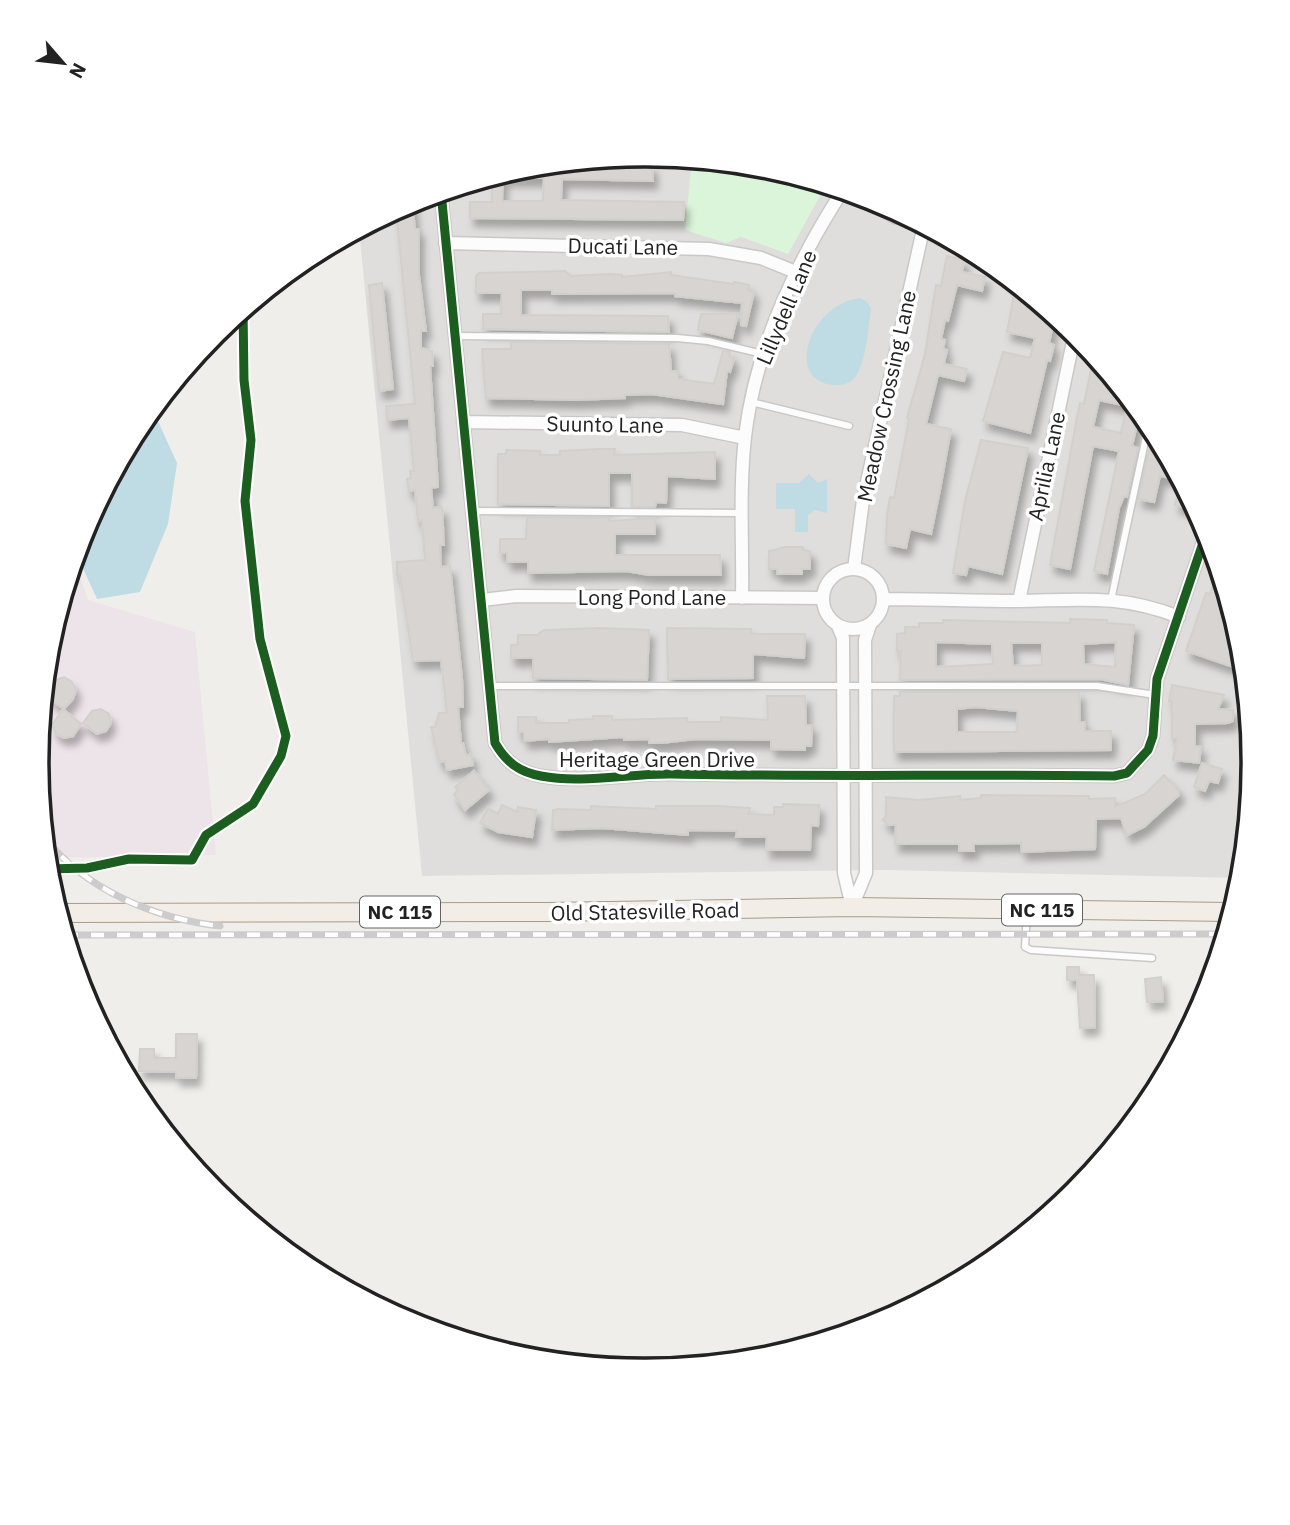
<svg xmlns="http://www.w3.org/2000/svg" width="1290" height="1525" font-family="'IBM Plex Sans',sans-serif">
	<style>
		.residential { fill: #dfdedc }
		.industrial { fill: #ede4e9 }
		.park { fill: #daf5da }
		.water { fill: #bfdbe3 }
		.building { fill: #d7d4d2; stroke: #d3d0cc; stroke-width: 2; fill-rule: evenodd; filter: url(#shadow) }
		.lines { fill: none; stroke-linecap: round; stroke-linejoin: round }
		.service-casing { stroke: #c9c8c7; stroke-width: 9 }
		.minor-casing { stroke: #c9c8c7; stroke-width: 15 }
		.primary-casing { stroke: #a79c86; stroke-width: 20 }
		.service { stroke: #fdfcfc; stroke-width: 6 }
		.minor { stroke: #fdfcfc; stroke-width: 12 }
		.primary { stroke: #f3ede7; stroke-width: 18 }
		.rail-casing { stroke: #ccc; stroke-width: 7 }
		.rail { stroke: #fff; stroke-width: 4.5; stroke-dasharray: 13; stroke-linecap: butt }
		.cycleway-casing { stroke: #fff; stroke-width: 13 }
		.cycleway { stroke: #1b5e20; stroke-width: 9 }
		.labels { text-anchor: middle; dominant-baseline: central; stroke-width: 7; stroke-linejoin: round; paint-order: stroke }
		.shield { fill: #fff; stroke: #646464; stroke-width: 2 }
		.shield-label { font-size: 19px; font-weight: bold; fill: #222 }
		.street-label { font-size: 21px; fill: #222; stroke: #fff }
		.rim { fill: none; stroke: #222; stroke-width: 3.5 }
	</style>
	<defs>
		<filter id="shadow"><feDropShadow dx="4.5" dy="8" stdDeviation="3.5" flood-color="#0004"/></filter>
	</defs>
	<rect width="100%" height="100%" fill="#f0eeeb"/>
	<path class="residential" d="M645,154L764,166L878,201L983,257L1075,333L1151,425L1207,530L1242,644L1253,762L1242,878L886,870L422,876L359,229L413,200L527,166Z"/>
	<path class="industrial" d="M74,558L88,600L195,632L216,855L46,858L37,762L49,643Z"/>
	<path class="park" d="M692,159L764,166L805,179L821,194L788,254L741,237L726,243L685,230Z"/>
	<path class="water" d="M860,298L866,301L871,308C868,329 867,358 856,376C852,382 845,385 838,385C782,386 808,304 860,298Z
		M161,398L157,419L177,463L168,524L140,592L97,599L76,553C92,501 127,440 161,398Z
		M809,474L818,483L827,479V513L815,510L808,515V532H795V509H776V483H799Z"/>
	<path class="building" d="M539,165H652L653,181L562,179L561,200L684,202L683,220L470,218V202H492V176ZM503,178H544L543,201H502Z
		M412,200L415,229H419V275L426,331H421V348L432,351L433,366H430L438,487L431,488L433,508L442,507L444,545H440L441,567L450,566L462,678L463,707H458L461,743H463L466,756L471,754L473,765L447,770L445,761L440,762L431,727H435L439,713H447L441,660L413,661L400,575H397V562L425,560L422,520L418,521L415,490L409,491L407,479L411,478L410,471H414L409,418L387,420L386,406L415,404L396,209Z
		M947,256L964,260L962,272L985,277L982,291L957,285L948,321L945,320L941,339L945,340L943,349L947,350L944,364L967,369L964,381L938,375L926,424L951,429L940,490L931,534L910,529L906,548L886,544L887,515L890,497L894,498L909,419L907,418L925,354L936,285L941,286Z
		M565,271L571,276L609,274L622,275V277L671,272V275L733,284L734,282L749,285L748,290L754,292L746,326L741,325L742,303L675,296V293L552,294V290H521V315L668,316L669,332L483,329V314H501L502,293H476V276L479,273Z
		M382,283L393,389L379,391L369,285Z
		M1016,284L1029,294L1026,308L1055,316L1049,343L1054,345L1050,361L1047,360L1030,433L983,421L1003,352L1030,358L1035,338L1007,332Z
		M738,313L732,338L698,330L701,314Z
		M511,342L669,344L671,371H678V379L714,384L723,351L730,352L729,357L734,359L730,372L727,371L723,404L651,394L625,395V398L575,400L486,398L482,349H511Z
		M1094,355L1109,374L1107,382L1117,384L1140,412L1132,446L1138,448L1127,497L1124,496L1119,508L1107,574L1094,571L1119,451L1093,446L1070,569L1050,565L1077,418L1080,403L1084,404ZM1099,400L1127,406L1121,433L1093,427Z
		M1156,434L1180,480L1160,476L1154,502L1138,499L1149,450L1152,451Z
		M981,440L1028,448L1002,574L968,566L966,575L953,573L965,501Z
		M598,449H615L614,455L715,452V479L667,476L666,503L656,502L655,507H632V473H609V506L498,504V454H506V450L540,451V455H560V451Z
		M1181,481L1190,499L1197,510L1175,505Z
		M527,517L609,518V521L655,518V534H615V555H720L721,575H649L626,571L528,573V562H507V553H500V539H526Z
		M785,547H803V550L810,551V569H802V574H777V569H769V551Z
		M1219,568L1227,597L1221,614L1234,620L1242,644L1243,656L1239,669L1186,651L1206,593L1210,594Z
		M1070,619L1107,620V623L1134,625L1128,685L1100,679L900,680L901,650L897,651V634L905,633V627H919V623H943V620L1070,623ZM936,642L992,644L993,664L936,667ZM1116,642L1115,667L1084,664L1083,644ZM1011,643H1042V665L1013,666Z
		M599,628L649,630L647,680L533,678V658H511V645H518V635H537L544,630Z
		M667,628L751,629V634H805L804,658L753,654V678L668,679Z
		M64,677L72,682L76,690L73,699L64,709L51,700L48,691L53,681Z
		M1172,685L1224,695L1218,709L1233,710V721L1228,723L1195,724V746L1201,747L1199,763L1173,760L1177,738H1172V702L1169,701Z
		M900,692H1079L1080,722H1085V731H1111V750L894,752V696H900ZM975,707L1018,711L1017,732H957V709Z
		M767,696H805L806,725H812L811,746H805V750L771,749V740L696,739L661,743H649V739L624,740V737L549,742V739L524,741V732H518V717H536V723H569V720L593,719V716H612V720L687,718V722H721V717L768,720Z
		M63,709L81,724L73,736L64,738L56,734L52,725Z
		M101,709L109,714L111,723L106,731L97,734L83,723L92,711Z
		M1202,763L1222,769L1218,783L1209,781L1205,791L1194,787Z
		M474,771L489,790L465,810L454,794L458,790L455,787Z
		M1164,775L1179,791V795L1144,827L1127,835L1121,818L1096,819L1095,849L1022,852L1021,843L973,844L974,851H959V844H895L896,825H889L883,820L886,816V797L919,800L960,796V800L981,798V795L1089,796V799L1115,798V807L1145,794Z
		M783,804L819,805L818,826L811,825L810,850H766L767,837H736L737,831L688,830V835L601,828L552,830L553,810L559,809L591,810V806L656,809V806H717L750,808L749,814L774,815V807H783Z
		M502,805L517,812L518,807L536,810L532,837L498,832L480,823L488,808L498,814Z
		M1067,967H1079V975H1094L1095,1027L1080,1028L1077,980H1067Z
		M1161,977L1163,1001L1147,1002L1145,979Z
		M176,1034H197L196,1078H176V1072L139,1071L140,1049H154V1058H176Z"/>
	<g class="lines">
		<defs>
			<path id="service" d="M642,155H648
				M455,336L677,338L708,341L763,354
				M751,402L849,426
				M472,511L741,513
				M1111,600L1149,423
				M489,686H1097L1155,695
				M1027,912L1025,947L1031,950L1152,958"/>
			<path id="minor" d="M441,192L495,743C506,762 519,772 541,776C583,784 630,773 673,774C820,777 967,774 1114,776L1127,773L1148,750L1153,736L1157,679L1207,531
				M851,193L895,217L917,222
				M445,243L709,249L761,258L798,273
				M463,422L682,425L745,438
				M823 599a30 30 0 1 1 60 0a30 30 0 1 1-60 0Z
				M854,569L863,500L924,225
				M742,598C743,544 739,490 745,437C755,350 796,263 843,190
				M884,599C929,599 974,601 1019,601C1080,600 1121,594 1179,617
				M482,600L516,596L823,598
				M1019,601L1075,332
				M838,626L843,638L844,873L852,907
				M852,907L866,873L865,640L870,625"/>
			<path id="primary" d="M58,913L547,912L852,907L1232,912"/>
		</defs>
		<use href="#service" class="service-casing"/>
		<use href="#minor" class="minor-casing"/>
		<use href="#primary" class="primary-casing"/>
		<use href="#service" class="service"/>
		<use href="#minor" class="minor"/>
		<use href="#primary" class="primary"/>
		<defs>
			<path id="rail" d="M44,837C85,890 156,919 220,926
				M65,935L1226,934"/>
		</defs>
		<use href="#rail" class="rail-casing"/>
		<use href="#rail" class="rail"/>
		<defs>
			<path id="cycleway" d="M441,192L495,743C506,762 519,772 541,776C583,784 630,773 673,774C820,777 967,774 1114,776L1127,773L1148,750L1153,736L1157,679L1207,531
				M47,869L87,868L129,859L192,860L206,835L253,804L281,756L286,736L260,639L245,501L251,440L244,380L243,309"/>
		</defs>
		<use href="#cycleway" class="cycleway-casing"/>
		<use href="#cycleway" class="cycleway"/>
	</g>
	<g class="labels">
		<g class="shield">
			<rect x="1002" y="894.5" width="80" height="31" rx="5"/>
			<rect x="360" y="896.5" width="80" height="31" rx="5"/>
		</g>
		<g class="shield-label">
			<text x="1042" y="910">NC 115</text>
			<text x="400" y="912">NC 115</text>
		</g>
		<g class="street-label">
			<text transform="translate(623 246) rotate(1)">Ducati Lane</text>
			<text transform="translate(786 307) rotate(-67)">Lillydell Lane</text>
			<text transform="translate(886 396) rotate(-78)">Meadow Crossing Lane</text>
			<text transform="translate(605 424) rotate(1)">Suunto Lane</text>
			<text transform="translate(1046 466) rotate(-78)">Aprilia Lane</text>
			<text x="652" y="597">Long Pond Lane</text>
			<text x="657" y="759">Heritage Green Drive</text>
			<text transform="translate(645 911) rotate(-1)">Old Statesville Road</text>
		</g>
	</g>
	<path d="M0 0H1290V1525H0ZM644 167H646A595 595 0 0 1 1241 762V763A595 595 0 0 1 646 1358H644A595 595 0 0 1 49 763V762A595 595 0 0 1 644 167Z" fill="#fff" fill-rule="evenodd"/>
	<path class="rim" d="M644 167H646A595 595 0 0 1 1241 762V763A595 595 0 0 1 646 1358H644A595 595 0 0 1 49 763V762A595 595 0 0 1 644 167Z"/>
	<g transform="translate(63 63) rotate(118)" stroke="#ffffff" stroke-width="5" paint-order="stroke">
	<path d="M0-5L12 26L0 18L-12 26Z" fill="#222222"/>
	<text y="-10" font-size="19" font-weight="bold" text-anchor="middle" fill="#222222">N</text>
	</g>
</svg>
